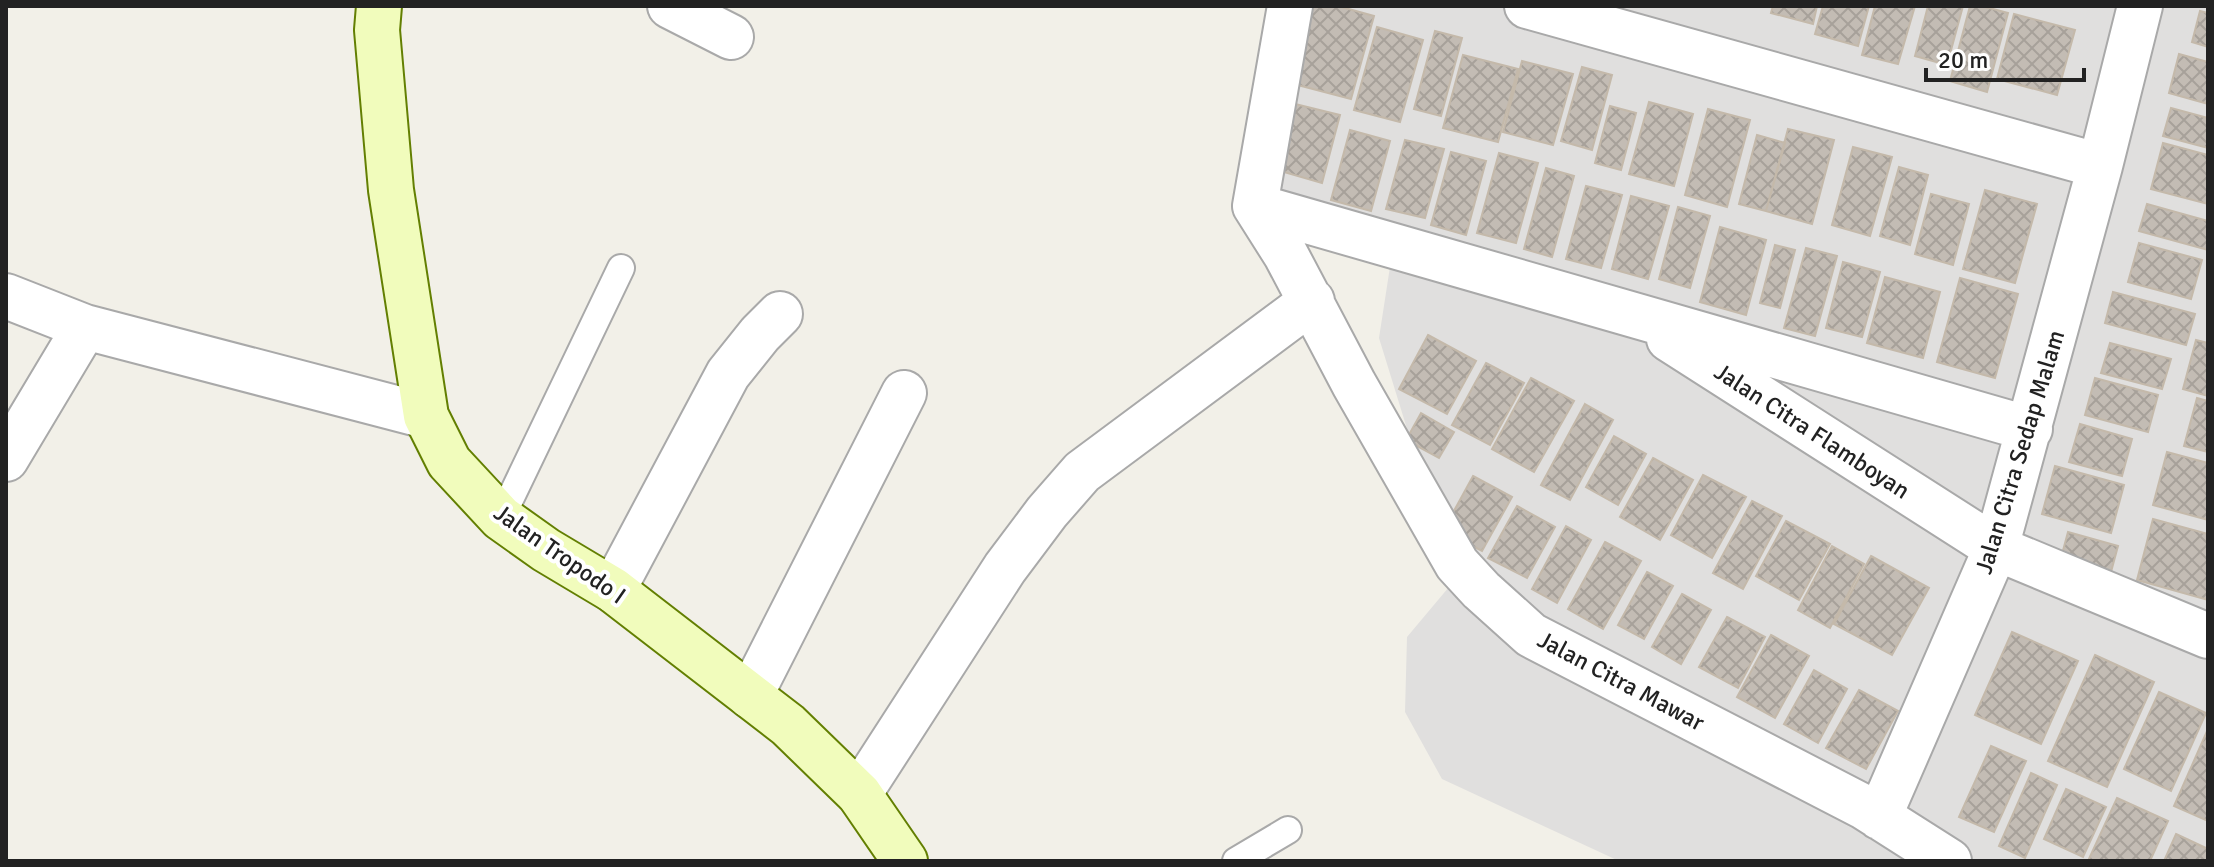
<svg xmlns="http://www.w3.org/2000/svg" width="2214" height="867" font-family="Signika,sans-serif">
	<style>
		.residential { fill: #e0dfde }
		.building { fill: url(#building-cross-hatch); stroke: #c4b9aa; stroke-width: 2 }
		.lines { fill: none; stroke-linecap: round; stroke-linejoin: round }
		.lane-casing { stroke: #a9a9a9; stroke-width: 30 }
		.street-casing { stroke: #a9a9a9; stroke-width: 48 }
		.secondary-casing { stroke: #637f02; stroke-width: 48 }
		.lane { stroke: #fff; stroke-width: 26 }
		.street { stroke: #fff; stroke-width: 44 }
		.secondary { stroke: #f1fcbc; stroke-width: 44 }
		.labels { text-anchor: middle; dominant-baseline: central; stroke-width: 8; stroke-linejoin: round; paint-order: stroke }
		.street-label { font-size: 24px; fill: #222; stroke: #fff }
	</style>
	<defs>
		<pattern id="building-cross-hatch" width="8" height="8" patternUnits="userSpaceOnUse" patternTransform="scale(2)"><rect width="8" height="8" fill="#c3bcb4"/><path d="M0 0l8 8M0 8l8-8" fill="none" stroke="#a7a19a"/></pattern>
	</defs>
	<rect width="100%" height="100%" fill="#f2f0e8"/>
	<path class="residential" d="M1303,6H2208V861H1619L1442,779L1405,712L1407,637L1454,581L1379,338L1394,241L1275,198Z"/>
	<path class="building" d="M1311,6H1338L1374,16L1351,99L1290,83Z
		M1773,6H1817L1813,24L1771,13Z
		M1823,6H1869L1858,46L1815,34Z
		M1875,6H1915L1898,64L1862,55Z
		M1928,6H1963L1947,65L1915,56Z
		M1970,6H1982L2008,13L1987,92L1950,81Z
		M2200,11L2208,13V47L2192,42Z
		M2014,14L2075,30L2057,95L1997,79Z
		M1377,27L1423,40L1400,122L1354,110Z
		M1435,31L1462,38L1441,116L1414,109Z
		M2179,54L2208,62V104L2169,93Z
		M1463,55L1518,69L1498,142L1443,128Z
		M1522,61L1573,74L1553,145L1503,132Z
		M1582,67L1612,75L1592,150L1561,141Z
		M1287,102L1340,115L1322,183L1270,168Z
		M1649,102L1693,114L1674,186L1629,174Z
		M1610,106L1636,113L1621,170L1595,163Z
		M2171,108L2208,118V148L2163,136Z
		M1708,109L1750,120L1727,207L1685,195Z
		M1788,129L1834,140L1812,224L1766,211Z
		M1350,130L1390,141L1371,211L1331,200Z
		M1757,135L1785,143L1766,211L1739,204Z
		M1405,140L1444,149L1425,218L1386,209Z
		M2163,143L2208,155V204L2151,189Z
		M1853,147L1892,157L1870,236L1832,225Z
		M1451,152L1486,161L1466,235L1431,225Z
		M1499,153L1538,163L1516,243L1477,233Z
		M1899,167L1928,175L1910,245L1880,236Z
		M1546,168L1574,176L1552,257L1524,249Z
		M1586,186L1622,195L1601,268L1566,259Z
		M1985,190L2037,204L2015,283L1963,269Z
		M1931,194L1969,204L1953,265L1915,254Z
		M1631,196L1669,206L1648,279L1612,269Z
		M2147,204L2208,221V250L2139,231Z
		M1678,207L1710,216L1690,288L1659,279Z
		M1720,227L1766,240L1746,315L1700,302Z
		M2139,243L2202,260L2191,299L2128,282Z
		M1775,245L1795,250L1780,308L1760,303Z
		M1806,248L1837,256L1815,336L1784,328Z
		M1843,262L1880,272L1862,337L1826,328Z
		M1885,277L1940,292L1923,358L1867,343Z
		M1960,278L2018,294L1995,378L1937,362Z
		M2113,292L2195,314L2186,345L2105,323Z
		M1428,335L1476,361L1447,414L1399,389Z
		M2196,340L2208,343V396L2183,389Z
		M2110,343L2171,359L2162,389L2101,373Z
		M1486,363L1524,383L1490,445L1452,425Z
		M1531,378L1574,401L1534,472L1492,449Z
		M2095,378L2158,395L2148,432L2085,415Z
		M2197,398L2208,401V452L2184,446Z
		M1585,404L1613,420L1570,500L1541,485Z
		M1421,413L1454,432L1439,458L1406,440Z
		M2080,424L2132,439L2122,476L2069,462Z
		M1614,436L1646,454L1618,505L1586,487Z
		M2167,452L2208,463V520L2153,505Z
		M1653,458L1693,480L1660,540L1620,517Z
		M2055,466L2124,485L2111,533L2042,514Z
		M1703,475L1746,497L1712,558L1671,535Z
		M1473,476L1512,497L1482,551L1443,531Z
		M1752,501L1782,516L1743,589L1713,573Z
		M1517,506L1555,527L1527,578L1488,558Z
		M2153,519L2208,534V600L2137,580Z
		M1786,521L1830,544L1799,600L1756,576Z
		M1566,526L1591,540L1557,603L1532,589Z
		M2068,532L2118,546L2111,572L2061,558Z
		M1605,542L1641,561L1603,629L1568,609Z
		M1832,546L1864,564L1830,628L1798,610Z
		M1871,556L1929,588L1892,655L1834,624Z
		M1647,572L1673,586L1644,639L1618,625Z
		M1682,594L1711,610L1681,664L1652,647Z
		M1727,617L1765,637L1738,688L1699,667Z
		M2012,632L2078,661L2041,744L1975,715Z
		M1771,635L1809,656L1775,718L1737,697Z
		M2095,655L2154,682L2107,787L2048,761Z
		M1814,670L1847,689L1818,743L1784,724Z
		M1859,690L1898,711L1866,769L1826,748Z
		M2159,692L2206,713L2171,791L2124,769Z
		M2208,729V821L2174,806Z
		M1991,746L2026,761L1994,832L1959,817Z
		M2031,773L2057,785L2025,858L1999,846Z
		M2066,789L2106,807L2083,857L2044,839Z
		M2117,798L2168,821L2150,861H2088Z
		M2176,834L2208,849V861H2164Z"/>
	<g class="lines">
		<defs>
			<path id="lane" d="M501,518L621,268
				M1236,861L1288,830"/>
			<path id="street" d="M670,6L731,37
				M1527,6L2100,166
				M1255,206L1286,255L1354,384L1457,564L1481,590L1531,635L1864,807L1949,861
				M1255,206L2030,429
				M1255,206L1290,6
				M6,296L85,327L426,416
				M1669,339L1996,548L2208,636
				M6,459L85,327
				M613,590L728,374L760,334L780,314
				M750,696L904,393
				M859,794L1005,568L1047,512L1082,472L1312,301
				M1879,817L1996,548L2100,166L2140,6"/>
			<path id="secondary" d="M379,6L377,30L391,190L426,416L449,462L501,518L546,550L613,590L788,725L859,794L905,861"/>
		</defs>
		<use href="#lane" class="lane-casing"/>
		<use href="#street" class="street-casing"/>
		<use href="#secondary" class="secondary-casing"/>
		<use href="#lane" class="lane"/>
		<use href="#street" class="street"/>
		<use href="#secondary" class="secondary"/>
	</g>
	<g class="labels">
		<g class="street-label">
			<text transform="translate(1812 431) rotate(33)">Jalan Citra Flamboyan</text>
			<text transform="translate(2020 452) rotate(-73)">Jalan Citra Sedap Malam</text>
			<text transform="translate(560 554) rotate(35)">Jalan Tropodo I</text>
			<text transform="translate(1621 681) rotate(28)">Jalan Citra Mawar</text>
		</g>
	</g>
	<rect width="2214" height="867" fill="none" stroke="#222222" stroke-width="16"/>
	<path d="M1926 68v12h158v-12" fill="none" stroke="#222222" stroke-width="4"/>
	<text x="1938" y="68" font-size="24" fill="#222222" stroke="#ffffff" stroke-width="6" paint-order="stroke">20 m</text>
</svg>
